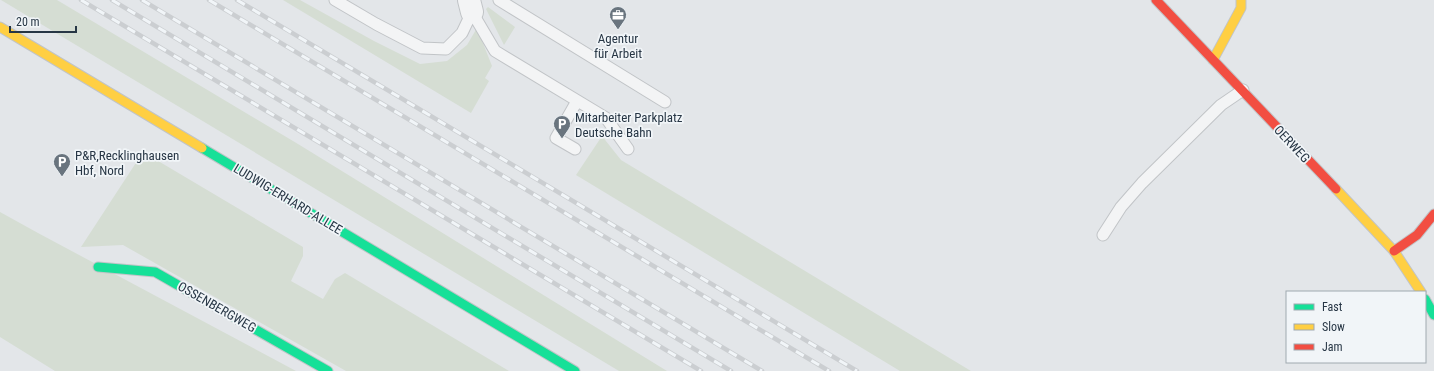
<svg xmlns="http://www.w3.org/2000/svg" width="1434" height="371" font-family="'Roboto Condensed',sans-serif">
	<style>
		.green { fill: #d5ddd3 }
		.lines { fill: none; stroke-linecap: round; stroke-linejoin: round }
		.lane-casing { stroke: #c1c4c7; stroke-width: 13 }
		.street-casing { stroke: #c1c4c7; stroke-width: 24 }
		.fast-casing { stroke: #c1c4c7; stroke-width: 11 }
		.slow-casing { stroke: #c1c4c7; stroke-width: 11 }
		.jam-casing { stroke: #c1c4c7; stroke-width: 11 }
		.lane { stroke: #f3f4f5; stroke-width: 11 }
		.street { stroke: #f3f4f5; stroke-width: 22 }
		.fast { stroke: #16e098; stroke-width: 9 }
		.slow { stroke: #ffcf43; stroke-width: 9 }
		.jam { stroke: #f24e42; stroke-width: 9 }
		.rail-casing { stroke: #cbced1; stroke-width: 4.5 }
		.rail { stroke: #f1f5f8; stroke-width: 3; stroke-dasharray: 9; stroke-linecap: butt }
		.labels { text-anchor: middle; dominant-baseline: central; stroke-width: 3.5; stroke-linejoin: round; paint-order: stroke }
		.poi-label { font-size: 13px; fill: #273645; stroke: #f1f5f8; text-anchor: start }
		.street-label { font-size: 13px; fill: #273645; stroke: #f1f5f8 }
	</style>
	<rect width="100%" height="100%" fill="#e3e6e9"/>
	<path class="green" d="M1,0H57L298,144L667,371H619Z
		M283,0H300L374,41L420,64L447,61L467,45L477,28L492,66L485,78L489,81L471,113Z
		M488,7L515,27L504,45L486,9Z
		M602,136L621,160L971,371H900L576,175Z
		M143,152L303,247V256L291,281L323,299L335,279L345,273L509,371H346L123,245L81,247Z
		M0,212L38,233L296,371H55L0,337Z"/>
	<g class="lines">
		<defs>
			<path id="lane" d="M335,0L376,24L422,48L446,49L462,33L472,12
				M499,0L665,102
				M472,12L495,51L606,118L628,149
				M575,149L556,138L577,101
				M1103,235L1121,207L1142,183L1221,105L1243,90"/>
			<path id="street" d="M469,0L472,12"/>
			<path id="fast" d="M202,148L575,371
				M98,267L155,272L328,371
				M1425,299L1434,315"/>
			<path id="slow" d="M0,27L202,148
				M1213,60L1241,8V0
				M1336,189L1394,251L1421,292"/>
			<path id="jam" d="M1156,0L1336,189
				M1394,251L1417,235L1434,214"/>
		</defs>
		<use href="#lane" class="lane-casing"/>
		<use href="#street" class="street-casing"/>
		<use href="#fast" class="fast-casing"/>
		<use href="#slow" class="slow-casing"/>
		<use href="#jam" class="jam-casing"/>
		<use href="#lane" class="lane"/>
		<use href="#street" class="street"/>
		<use href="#fast" class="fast"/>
		<use href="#slow" class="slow"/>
		<use href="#jam" class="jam"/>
		<defs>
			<path id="rail" d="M81,0L701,371
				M112,0L731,371
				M142,0L762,371
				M209,0L829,371
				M237,0L857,371"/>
		</defs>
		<use href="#rail" class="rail-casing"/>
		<use href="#rail" class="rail"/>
	</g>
	<defs>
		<symbol id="office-pin" viewBox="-11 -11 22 30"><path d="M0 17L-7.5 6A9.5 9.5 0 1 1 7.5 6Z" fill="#69747e" stroke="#f1f5f8"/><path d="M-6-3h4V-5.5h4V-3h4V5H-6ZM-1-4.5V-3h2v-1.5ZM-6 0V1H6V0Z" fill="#fff"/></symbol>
		<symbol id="parking-pin" viewBox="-11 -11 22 30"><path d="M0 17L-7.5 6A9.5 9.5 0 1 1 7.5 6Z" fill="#69747e" stroke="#f1f5f8"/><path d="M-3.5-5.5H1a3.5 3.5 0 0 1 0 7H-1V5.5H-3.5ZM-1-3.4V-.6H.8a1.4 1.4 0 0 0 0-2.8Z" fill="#fff"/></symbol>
	</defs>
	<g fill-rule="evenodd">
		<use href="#office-pin" x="608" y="5" width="20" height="27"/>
		<use href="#parking-pin" x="552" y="114" width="20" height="27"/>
		<use href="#parking-pin" x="52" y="152" width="20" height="27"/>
	</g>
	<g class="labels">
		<g class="poi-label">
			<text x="618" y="38" text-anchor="middle">Agentur<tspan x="618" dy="15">für Arbeit</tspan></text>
			<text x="575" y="117">Mitarbeiter Parkplatz<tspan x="575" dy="15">Deutsche Bahn</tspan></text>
			<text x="75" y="155">P&amp;R,Recklinghausen<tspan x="75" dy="15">Hbf, Nord</tspan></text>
		</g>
		<g class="street-label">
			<text transform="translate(1292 144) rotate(47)">OERWEG</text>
			<text transform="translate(288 199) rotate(31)">LUDWIG-ERHARD-ALLEE</text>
			<text transform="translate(217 307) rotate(30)">OSSENBERGWEG</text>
		</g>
	</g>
	<rect x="1286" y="291" width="140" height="72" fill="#f1f5f8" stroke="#a0a9b0"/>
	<rect x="1294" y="304" width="20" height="6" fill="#16e098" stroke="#a0a9b0"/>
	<text x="1322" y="311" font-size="12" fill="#273645">Fast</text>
	<rect x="1294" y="324" width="20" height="6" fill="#ffcf43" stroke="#a0a9b0"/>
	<text x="1322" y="331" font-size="12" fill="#273645">Slow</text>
	<rect x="1294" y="344" width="20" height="6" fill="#f24e42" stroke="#a0a9b0"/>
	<text x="1322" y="351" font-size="12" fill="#273645">Jam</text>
	<path d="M10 26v6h66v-6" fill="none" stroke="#273645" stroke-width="2"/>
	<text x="16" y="26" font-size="12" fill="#273645" stroke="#f1f5f8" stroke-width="3" paint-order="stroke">20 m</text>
</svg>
